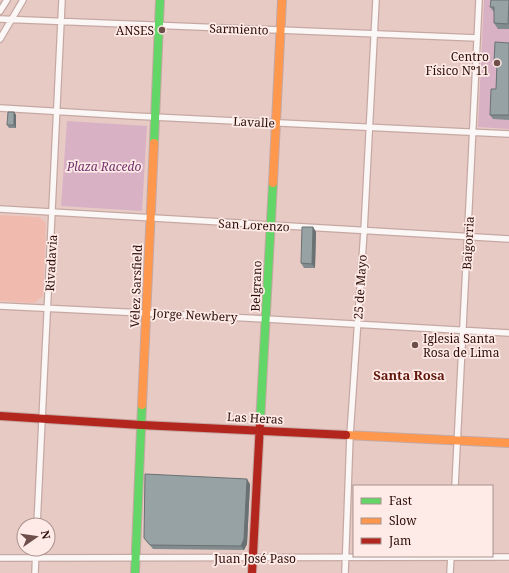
<svg xmlns="http://www.w3.org/2000/svg" width="509" height="573" font-family="'Noto Serif',serif">
	<style>
		.built { fill: #f1baae }
		.park { fill: #d9b1c5 }
		.lines { fill: none; stroke-linecap: round; stroke-linejoin: round }
		.street-casing { stroke: #c6a8a3; stroke-width: 8 }
		.fast-casing { stroke: #c6a8a3; stroke-width: 10 }
		.slow-casing { stroke: #c6a8a3; stroke-width: 10 }
		.jam-casing { stroke: #c6a8a3; stroke-width: 10 }
		.street { stroke: #fbf7f6; stroke-width: 5.5 }
		.fast { stroke: #63d668; stroke-width: 8 }
		.slow { stroke: #ff974d; stroke-width: 8 }
		.jam { stroke: #b3261e; stroke-width: 8 }
		.wall { fill: #828b8d }
		.shaded-wall { fill: #6a7173 }
		.building { fill: #97a2a4; stroke: #6a7173 }
		.poi-dot { fill: #6e4f4a; stroke: #feebe7; stroke-width: 1.5 }
		.labels { text-anchor: middle; dominant-baseline: central; stroke-width: 3.5; stroke-linejoin: round; paint-order: stroke }
		.street-label { font-size: 12px; fill: #2d0d08; stroke: #feebe7 }
		.poi-label { font-size: 12px; fill: #2d0d08; stroke: #feebe7; text-anchor: end }
		.park-label { font-size: 12px; font-style: italic; fill: #74326d; stroke: #feebe7 }
		.neighbourhood-label { font-size: 13px; font-weight: bold; fill: #61170b; stroke: #feebe7 }
	</style>
	<rect width="100%" height="100%" fill="#e7cac4"/>
	<path class="built" d="M0,215L39,217L46,223L43,296L34,303L0,301Z"/>
	<path class="park" d="M484,0H509V129L478,127Z
		M67,121L147,126L142,211L61,206Z"/>
	<g class="lines">
		<defs>
			<path id="street" d="M0,11L7,0
				M0,19L477,38
				M0,39L23,0
				M0,108L133,116L509,134
				M0,209L509,239
				M0,306L266,319L509,333
				M455,486C464,324 471,162 479,0
				M37,525L62,0
				M0,558L509,557
				M35,573L36,549
				M345,573L350,435L364,231L376,0
				M450,573L451,556"/>
			<path id="fast" d="M154,143L160,0
				M260,423L273,183
				M135,573L142,405"/>
			<path id="slow" d="M273,183L282,0
				M142,405L154,143
				M346,435L509,443"/>
			<path id="jam" d="M0,416L141,425L346,435
				M252,573L260,423"/>
		</defs>
		<use href="#street" class="street-casing"/>
		<use href="#fast" class="fast-casing"/>
		<use href="#slow" class="slow-casing"/>
		<use href="#jam" class="jam-casing"/>
		<use href="#street" class="street"/>
		<use href="#fast" class="fast"/>
		<use href="#slow" class="slow"/>
		<use href="#jam" class="jam"/>
	</g>
	<path class="wall" d="M509,0V29H498L494,23V12L490,7Z
		M509,43V120L493,119L490,115L496,89L497,67L494,62Z
		M14,112L16,115V128H9L7,125Z
		M313,227L316,232L315,268H304L301,263Z
		M250,484L247,544L244,550L153,549L144,538Z"/>
	<path class="shaded-wall" d="M14,112L16,115V128L14,125Z
		M313,227L316,232L315,268L312,264Z
		M247,479L250,484L247,544L244,550L241,546Z"/>
	<path class="building" d="M491,0H509L508,24L494,23V7H490Z
		M495,42L509,43V115H490L491,89H496L497,63L494,62Z
		M8,112H14V125H7Z
		M302,227H313L312,264L301,263Z
		M145,474L247,479L244,539L241,546L150,545L144,538Z"/>
	<g class="poi-dot">
		<circle cx="162" cy="30" r="4"/>
		<circle cx="497" cy="63" r="4"/>
		<circle cx="415" cy="345" r="4"/>
	</g>
	<g class="labels">
		<g class="street-label">
			<text transform="translate(239 29) rotate(2)">Sarmiento</text>
			<text transform="translate(254 122) rotate(3)">Lavalle</text>
			<text transform="translate(254 225) rotate(3)">San Lorenzo</text>
			<text transform="translate(468 243) rotate(-87)">Baigorria</text>
			<text transform="translate(51 263) rotate(-87)">Rivadavia</text>
			<text transform="translate(136 286) rotate(-88)">Vélez Sarsfield</text>
			<text transform="translate(256 286) rotate(-88)">Belgrano</text>
			<text transform="translate(360 287) rotate(-86)">25 de Mayo</text>
			<text transform="translate(195 315) rotate(3)">Jorge Newbery</text>
			<text transform="translate(255 418) rotate(3)">Las Heras</text>
			<text x="255" y="558">Juan José Paso</text>
		</g>
		<g class="poi-label">
			<text x="154" y="30">ANSES</text>
			<text x="489" y="56">Centro<tspan x="489" dy="14">Físico Nº11</tspan></text>
			<text x="423" y="338" text-anchor="start">Iglesia Santa<tspan x="423" dy="14">Rosa de Lima</tspan></text>
		</g>
		<g class="park-label">
			<text x="104" y="166">Plaza Racedo</text>
		</g>
		<g class="neighbourhood-label">
			<text x="409" y="375">Santa Rosa</text>
		</g>
	</g>
	<rect x="353" y="485" width="140" height="72" fill="#feebe7" stroke="#aa928e"/>
	<rect x="361" y="498" width="20" height="6" fill="#63d668" stroke="#aa928e"/>
	<text x="389" y="505" font-size="12" fill="#2d0d08">Fast</text>
	<rect x="361" y="518" width="20" height="6" fill="#ff974d" stroke="#aa928e"/>
	<text x="389" y="525" font-size="12" fill="#2d0d08">Slow</text>
	<rect x="361" y="538" width="20" height="6" fill="#b3261e" stroke="#aa928e"/>
	<text x="389" y="545" font-size="12" fill="#2d0d08">Jam</text>
	<g transform="translate(36 537) rotate(77)"><circle r="19" fill="#feebe7" stroke="#aa928e"/>
	<path d="M0-3L7 15L0 10L-7 15Z" fill="#6e4f4a"/>
	<text y="-6" font-size="11" font-weight="bold" text-anchor="middle" fill="#2d0d08">N</text>
	</g>
</svg>
